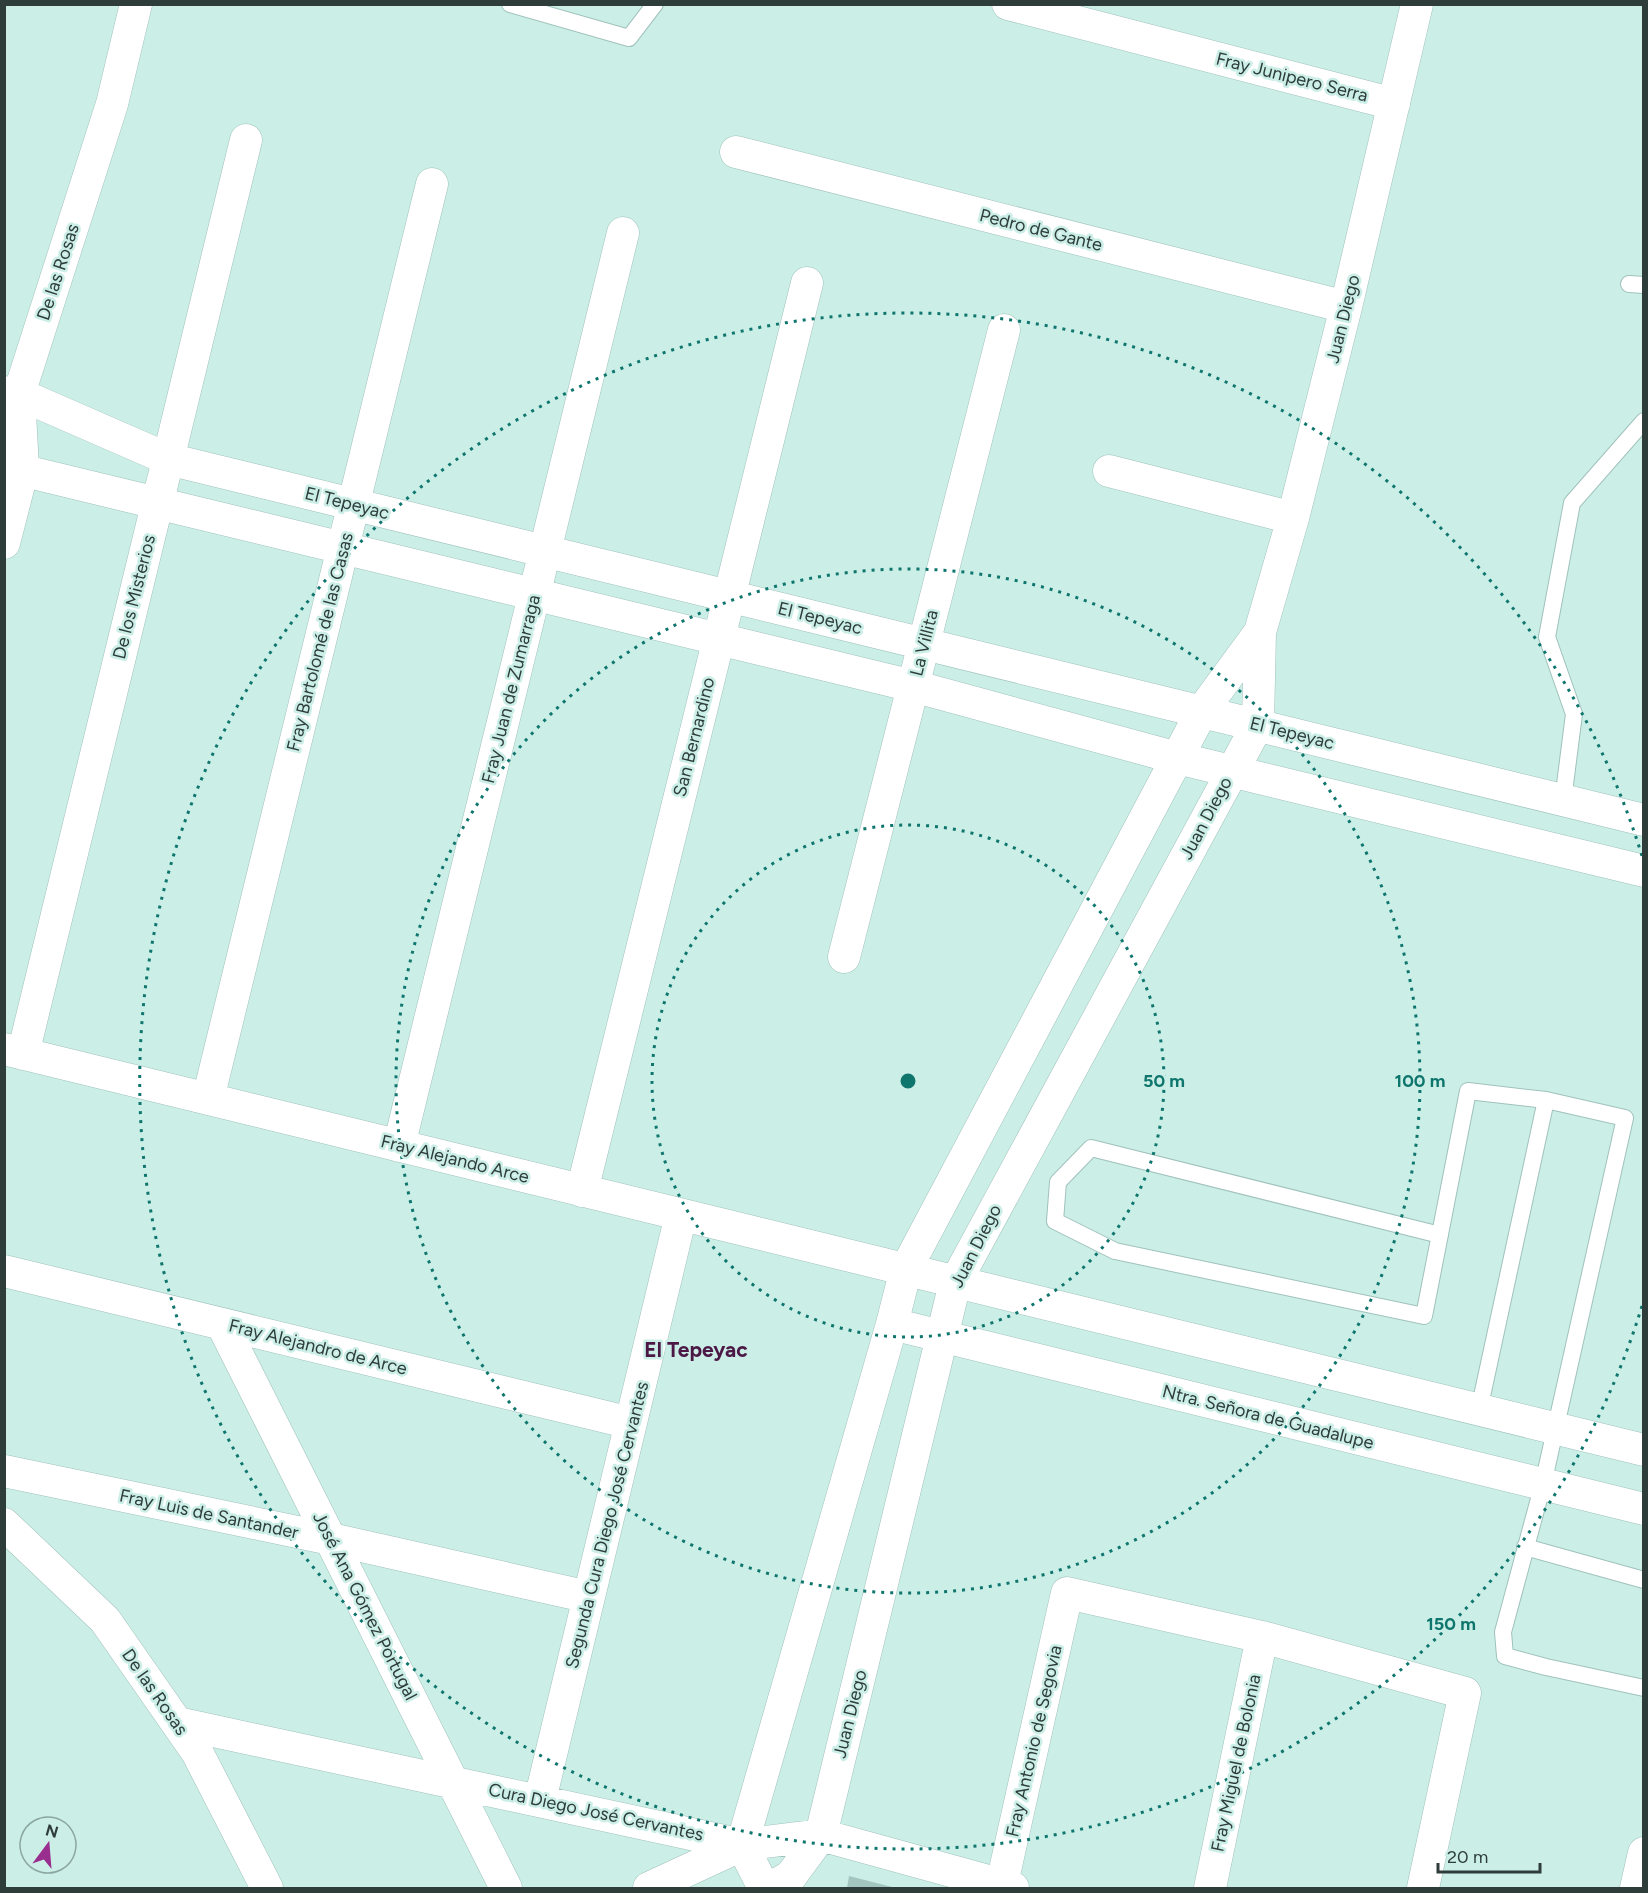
<svg xmlns="http://www.w3.org/2000/svg" width="1648" height="1893" font-family="Figtree,sans-serif">
	<style>
		.building { fill: #a4c6c0 }
		.lines { fill: none; stroke-linecap: round; stroke-linejoin: round }
		.lane-casing { stroke: #a0c2bc; stroke-width: 18 }
		.street-casing { stroke: #a0c2bc; stroke-width: 33 }
		.lane { stroke: #fff; stroke-width: 16 }
		.street { stroke: #fff; stroke-width: 32 }
		.ring { fill: none; stroke: #0f766e; stroke-width: 3; stroke-dasharray: 3 6 }
		.labels { text-anchor: middle; dominant-baseline: central; stroke-width: 5; stroke-linejoin: round; paint-order: stroke }
		.street-label { font-size: 18px; fill: #2e3d3a; stroke: #cbeee7 }
		.quarter-label { font-size: 21px; font-weight: bold; fill: #4b1745; stroke: #cbeee7 }
		.centre { fill: #0f766e; stroke: #cbeee7; stroke-width: 3 }
		.ring-label { font-size: 18px; text-anchor: middle; font-weight: bold; fill: #0f766e; stroke: #cbeee7; stroke-width: 5; stroke-linejoin: round; paint-order: stroke }
	</style>
	<rect width="100%" height="100%" fill="#cbeee7"/>
	<path class="building" d="M849,1876L896,1888H847Z"/>
	<g class="lines">
		<defs>
			<path id="lane" d="M510,4L629,38L655,4
				M1629,284L1644,285
				M1563,800L1574,714L1547,637L1572,503L1644,421
				M1440,1235L1091,1148L1058,1182L1055,1221L1115,1251L1424,1316L1468,1091L1546,1100
				M1479,1410L1546,1100L1625,1118L1543,1484L1503,1632L1505,1656L1546,1667L1644,1688
				M1525,1547L1644,1580"/>
			<path id="street" d="M1008,4L1394,104
				M736,152L1346,307
				M4,392L19,394L168,459L1644,820
				M4,466L913,686L1177,758L1644,871
				M1109,471L1293,518
				M4,543L23,469L19,394L112,104L136,4
				M844,957L1004,330
				M4,1049L1644,1450
				M23,1054L246,140
				M208,1099L432,184
				M399,1146L623,233
				M582,1191L807,283
				M4,1271L631,1423
				M222,1324L506,1888
				M892,1324L1644,1509
				M4,1471L331,1539L589,1597
				M4,1524L105,1620L197,1752L267,1888
				M177,1723L742,1845L821,1835L1013,1888
				M540,1800L681,1215
				M742,1845L892,1324L906,1269L1202,711L1260,632
				M742,1845L764,1888
				M649,1888L742,1845
				M771,1888L791,1876L821,1835L955,1283L1258,724L1260,632L1293,518L1346,307L1417,4
				M1001,1888L1067,1593L1262,1637L1465,1693L1423,1888
				M1210,1888L1262,1637
				M1636,1888L1644,1853"/>
		</defs>
		<use href="#lane" class="lane-casing"/>
		<use href="#street" class="street-casing"/>
		<use href="#lane" class="lane"/>
		<use href="#street" class="street"/>
	</g>
	<g class="ring">
		<circle cx="908" cy="1081" r="256"/>
		<circle cx="908" cy="1081" r="512"/>
		<path d="M1642 1306A768 768 0 1 1 1642 856"/>
	</g>
	<g class="labels">
		<g class="street-label">
			<text transform="translate(1292 77) rotate(14)">Fray Junipero Serra</text>
			<text transform="translate(1041 230) rotate(14)">Pedro de Gante</text>
			<text transform="translate(58 272) rotate(-72)">De las Rosas</text>
			<text transform="translate(1343 319) rotate(-76)">Juan Diego</text>
			<text transform="translate(347 503) rotate(14)">El Tepeyac</text>
			<text transform="translate(134 597) rotate(-76)">De los Misterios</text>
			<text transform="translate(820 618) rotate(14)">El Tepeyac</text>
			<text transform="translate(320 642) rotate(-76)">Fray Bartolomé de las Casas</text>
			<text transform="translate(924 643) rotate(-76)">La Villita</text>
			<text transform="translate(511 689) rotate(-76)">Fray Juan de Zumarraga</text>
			<text transform="translate(1292 733) rotate(14)">El Tepeyac</text>
			<text transform="translate(694 737) rotate(-76)">San Bernardino</text>
			<text transform="translate(1206 818) rotate(-62)">Juan Diego</text>
			<text transform="translate(455 1159) rotate(14)">Fray Alejando Arce</text>
			<text transform="translate(976 1246) rotate(-63)">Juan Diego</text>
			<text transform="translate(318 1347) rotate(14)">Fray Alejandro de Arce</text>
			<text transform="translate(1268 1417) rotate(14)">Ntra. Señora de Guadalupe</text>
			<text transform="translate(209 1514) rotate(12)">Fray Luis de Santander</text>
			<text transform="translate(607 1525) rotate(-76)">Segunda Cura Diego José Cervantes</text>
			<text transform="translate(365 1606) rotate(63)">José Ana Gómez Portugal</text>
			<text transform="translate(155 1692) rotate(55)">De las Rosas</text>
			<text transform="translate(850 1714) rotate(-76)">Juan Diego</text>
			<text transform="translate(1034 1741) rotate(-77)">Fray Antonio de Segovia</text>
			<text transform="translate(1236 1763) rotate(-78)">Fray Miguel de Bolonia</text>
			<text transform="translate(596 1812) rotate(12)">Cura Diego José Cervantes</text>
		</g>
		<g class="quarter-label">
			<text x="696" y="1349">El Tepeyac</text>
		</g>
	</g>
	<circle cx="908" cy="1081" r="9" class="centre"/>
	<g class="ring-label">
		<text x="1164" y="1087">50 m</text>
		<text x="1420" y="1087">100 m</text>
		<text x="1451" y="1630">150 m</text>
	</g>
	<rect width="1648" height="1893" fill="none" stroke="#2e3d3a" stroke-width="12"/>
	<g transform="translate(48 1845) rotate(16)"><circle r="28" fill="#cbeee7" stroke="#8ca7a2" stroke-width="1.5"/>
	<path d="M0-4.5L10 22L0 15L-10 22Z" fill="#9a2e8f"/>
	<text y="-9" font-size="16" font-weight="bold" text-anchor="middle" fill="#2e3d3a">N</text>
	</g>
	<path d="M1438 1863v9h102v-9" fill="none" stroke="#2e3d3a" stroke-width="3"/>
	<text x="1447" y="1863" font-size="18" fill="#2e3d3a" stroke="#cbeee7" stroke-width="4.5" paint-order="stroke">20 m</text>
</svg>
